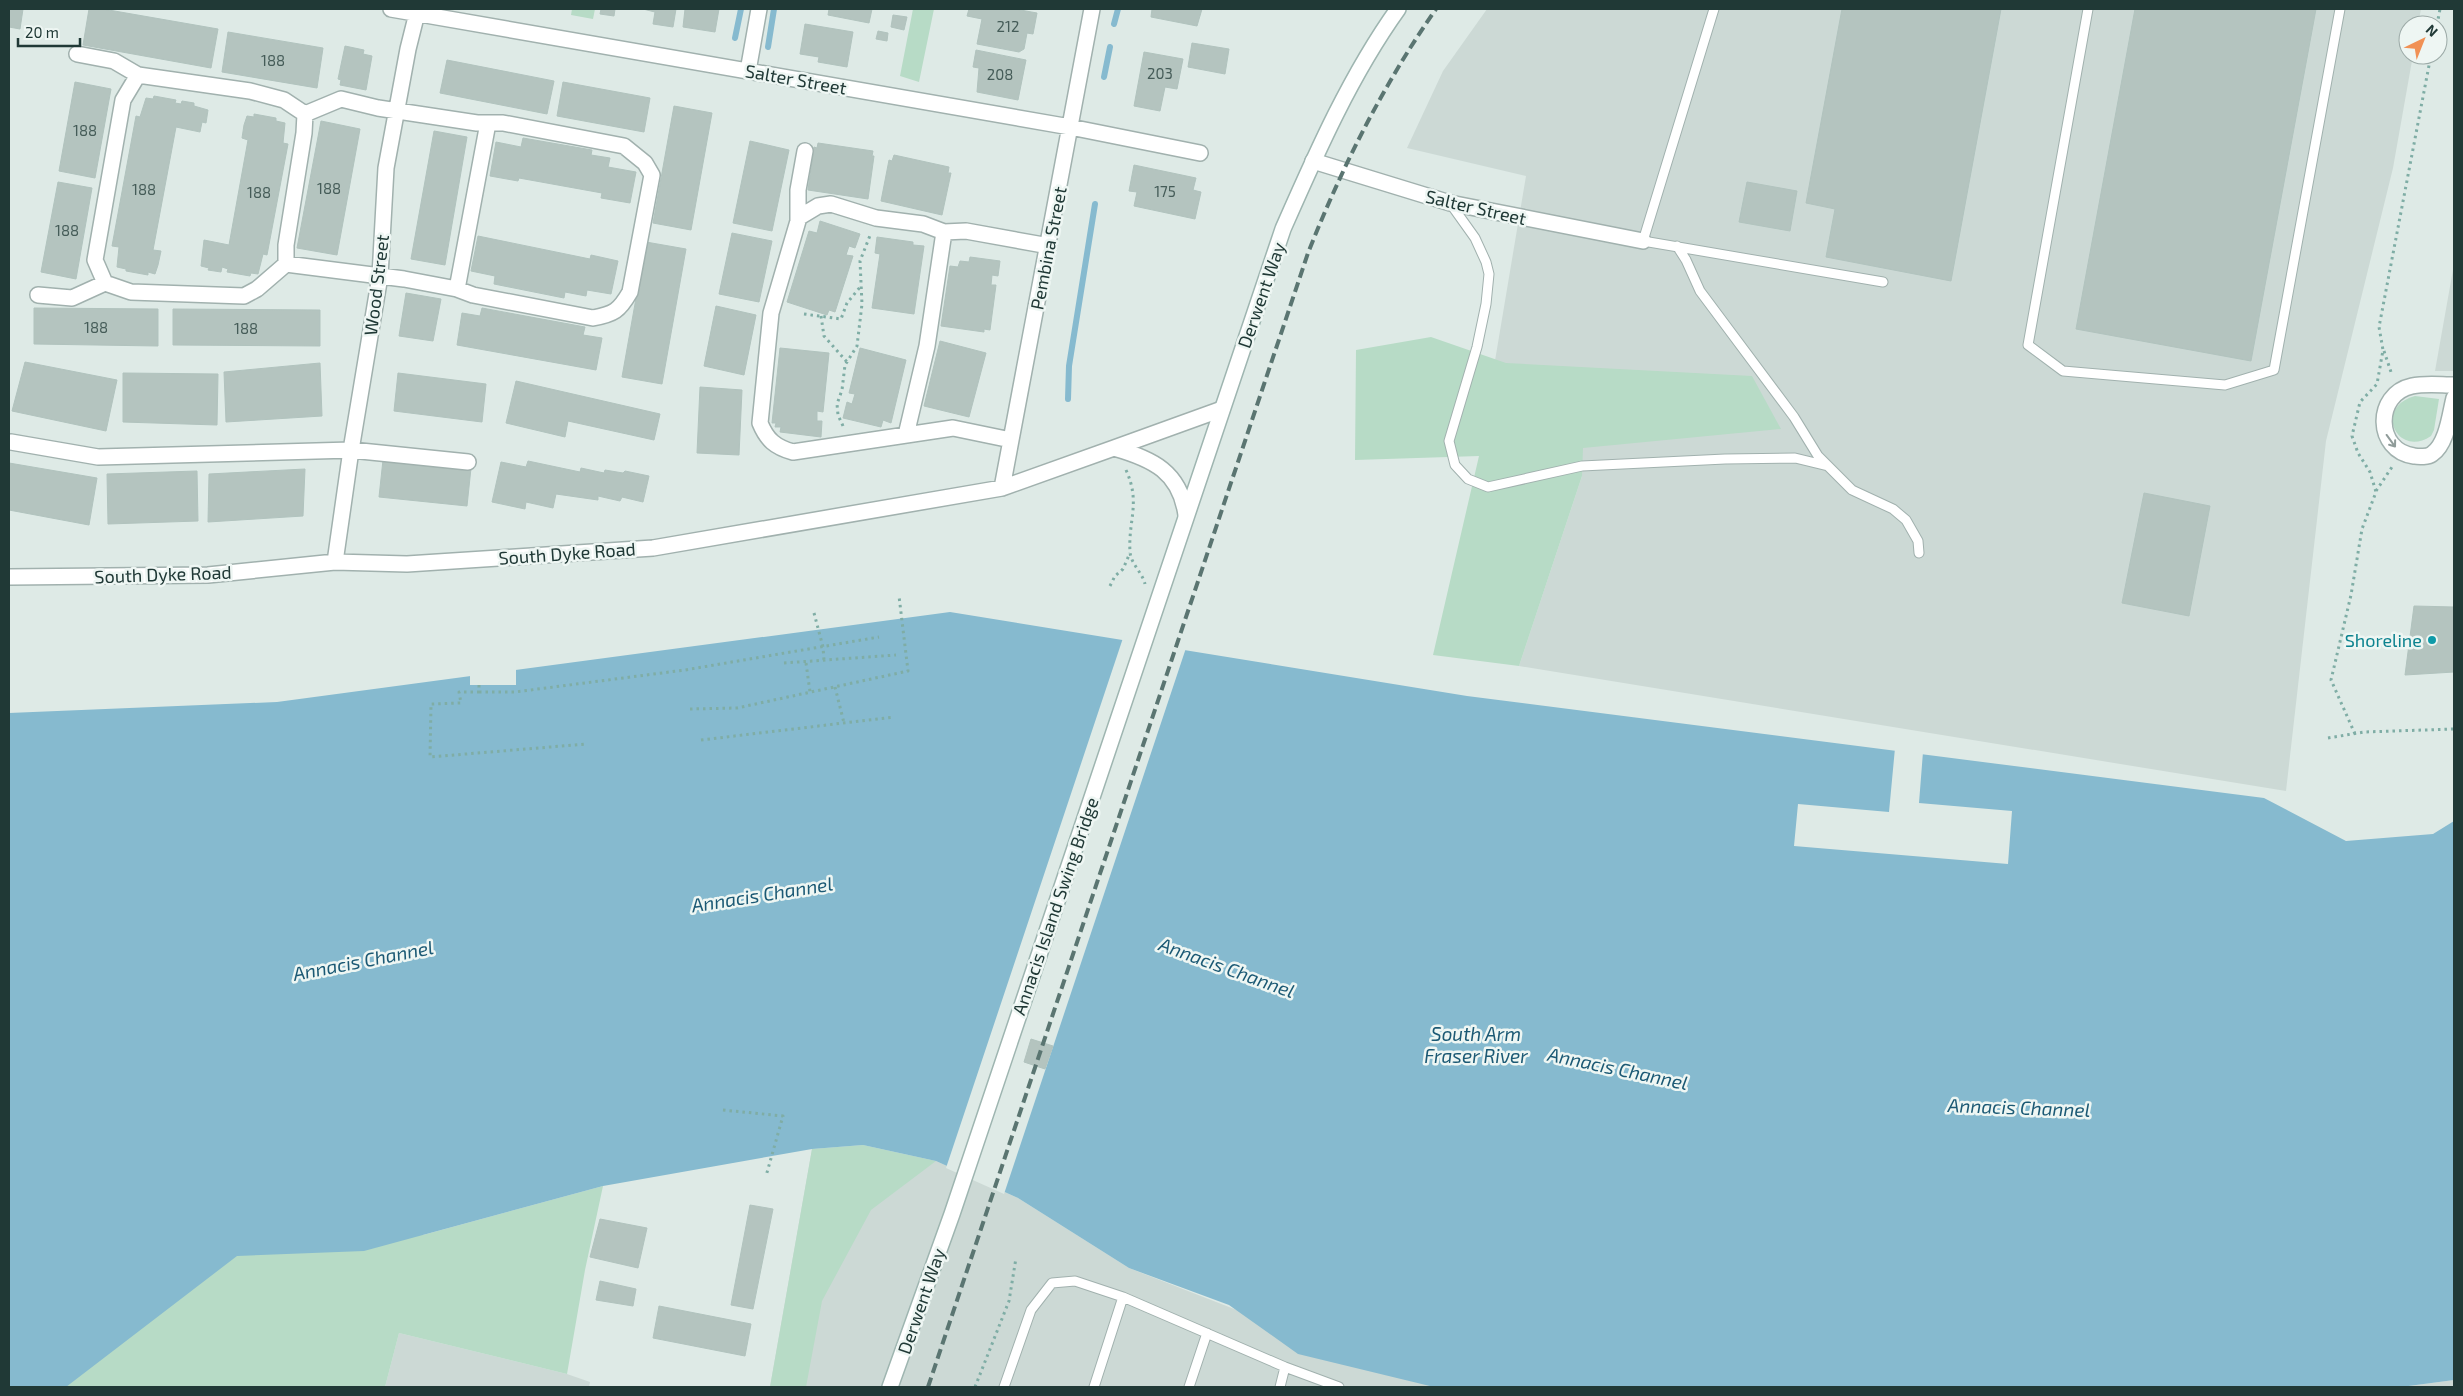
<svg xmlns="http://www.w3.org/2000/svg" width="2463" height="1396" font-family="'Exo 2',sans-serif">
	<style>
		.built { fill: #ccd9d5 }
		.green { fill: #b7dbc6 }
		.water { fill: #86bacf }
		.pier { fill: #deeae6 }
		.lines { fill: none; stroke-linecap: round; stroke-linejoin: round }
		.stream { stroke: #86bacf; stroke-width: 6 }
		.building { fill: #b4c4bf; stroke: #b1c3be }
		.service-casing { stroke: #a1b1ae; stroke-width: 11 }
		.minor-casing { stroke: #a1b1ae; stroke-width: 18 }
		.secondary-casing { stroke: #9eb5b0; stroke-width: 18 }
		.path { stroke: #7fada5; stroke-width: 3; stroke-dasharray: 2.5 4; stroke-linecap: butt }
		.service { stroke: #fff; stroke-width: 9 }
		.minor { stroke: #fff; stroke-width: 15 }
		.secondary { stroke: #fff; stroke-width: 15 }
		.rail { stroke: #5a7571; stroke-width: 4; stroke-dasharray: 10 5; stroke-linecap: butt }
		.oneway { stroke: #909c9a }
		.culture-dot { fill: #0f9aa8; stroke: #eef6f3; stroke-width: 2 }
		.labels { text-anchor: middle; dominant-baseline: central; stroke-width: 5; stroke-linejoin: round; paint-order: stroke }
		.number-label { font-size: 15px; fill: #455c58 }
		.street-label { font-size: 18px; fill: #203936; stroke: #eef6f3 }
		.culture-label { font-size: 18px; fill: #0d838f; stroke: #eef6f3; text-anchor: end }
		.water-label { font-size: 19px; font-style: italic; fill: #1b5974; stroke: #eef6f3 }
	</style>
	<rect width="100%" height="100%" fill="#deeae6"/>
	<path class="built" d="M1487,9H2421L2418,25H2408V55H2413L2393,168L2326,441L2286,791L1519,666L1582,476L1479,456L1526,176L1407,148L1443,71Z
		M2454,264V371H2435Z
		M812,1149L936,1161L1018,1198L1129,1268L1434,1387H770Z
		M399,1333L567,1374L590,1382L589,1387H385Z
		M2454,1380V1387H2401Z"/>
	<path class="green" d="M572,9H595L593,19L571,15Z
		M913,9H934L919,82L900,76Z
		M1431,337L1506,363L1752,376L1781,429L1583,448L1582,476L1519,666L1433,655L1479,456L1355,460L1356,350Z
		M2415,396L2439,399L2434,430L2431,436C2397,459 2373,407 2415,396Z
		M863,1145L936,1161L871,1210L822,1301L806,1387H770L812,1149Z
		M603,1186L585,1270L567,1374L399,1333L385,1387H9V1243L423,1235Z"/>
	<path class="water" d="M950,612L1467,696L2264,798L2346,841L2433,834L2454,821V1380L2401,1387H1434L1298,1354L1229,1305L1129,1268L1018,1198L936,1161L863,1145L812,1149L603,1186L364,1251L237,1256L66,1387H9V713L277,702Z"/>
	<path class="pier" d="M1123,638L1186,648L1004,1194L946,1168Z
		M516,667V685H470V674Z
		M1895,748L1923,752L1919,803L2012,811L2008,864L1794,846L1798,804L1889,812Z"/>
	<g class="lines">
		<path class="stream" d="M1114,24L1118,9
			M735,38L741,9
			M768,47L774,9
			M1104,77L1110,47
			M1068,399L1069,366L1095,204"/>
	</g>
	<path class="building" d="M9,9H23L20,29L9,27Z
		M89,9H103L218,29L211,68L83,45Z
		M601,9H615L614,16L600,14Z
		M643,9H676L673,27L653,24L655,12Z
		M685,9H719L715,32L683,27Z
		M829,9H872L869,23L828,15Z
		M969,9H1015L1037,13L1033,34L1027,33L1024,49L1019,52L977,44L982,19L967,16Z
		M1152,9H1202L1197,26L1151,17Z
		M1842,9H2001L1951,281L1826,257L1835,209L1806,203Z
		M2135,9H2316L2251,361L2076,329Z
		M893,15L907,17L904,30L891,27Z
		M805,24L853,32L847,67L818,62L819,57L800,54Z
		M878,31L888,33L887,41L876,39Z
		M228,32L323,48L317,88L222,72Z
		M1192,43L1229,49L1225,74L1188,67Z
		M345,46L364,50L363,54L372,56L366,90L340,85L341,80L338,79Z
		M976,50L1026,60L1018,100L977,92L979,68L973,67Z
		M1144,52L1183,59L1177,89L1165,87L1160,111L1134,106Z
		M447,60L554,81L547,114L440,93Z
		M75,82L111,89L95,178L59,171Z
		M563,82L650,98L644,132L557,116Z
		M154,96L176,100L175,103L181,104L182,101L194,103V106L208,110L206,123L202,122L200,132L176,127L153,250L161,251L158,265L155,274L148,272V275L126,271V269L117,267L119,247L112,246L136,116L140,117L146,98L153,99Z
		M674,106L712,113L691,230L653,223Z
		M254,114L276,118V121L285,123L283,143L288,144L267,255L263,254L258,274L251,273L250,276L227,272L228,269L222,267L221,272L208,270L209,268L201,266L204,240L229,245L248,140L242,138L244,125L247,116L254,117Z
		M321,121L360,129L337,255L297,248Z
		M434,131L467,137L445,265L411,259Z
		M523,138L592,150L591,155L610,158L608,167L636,172L630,203L601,198L602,193L519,178L518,181L490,176L496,142L521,147Z
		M750,141L789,150L772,231L733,223Z
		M818,143L873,151L872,156H874L868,199L808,190L814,147L817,148Z
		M894,155L949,167L948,173H951L942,215L881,201L889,160L892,161Z
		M1134,165L1196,178L1193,190L1201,192L1195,219L1134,206L1137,192L1129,191Z
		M58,182L92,188L76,279L41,272Z
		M1747,182L1797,191L1790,231L1739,222Z
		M820,221L860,234L855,248L849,246L846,255L853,256L835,312L829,310L827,315L787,302L809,231L817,233Z
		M732,233L772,241L759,302L719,294Z
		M478,236L590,259L591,255L618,261L611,294L587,290L586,296L565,292L564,298L494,284L495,276L471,271Z
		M877,237L913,242V245L924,246L914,314L872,308L880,254L875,253Z
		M646,242L686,249L662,384L622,377Z
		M970,257L1000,261L998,276L992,275L991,285H996L990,330L984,329V332L941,326L950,266L958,267L960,261L969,262Z
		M406,293L441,299L433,341L399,336Z
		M716,306L756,315L744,375L704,366Z
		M34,308L158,309V346L34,344Z
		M482,308L585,327L583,335L602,338L596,370L457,345L462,313L480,316Z
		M173,309L320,310V346L173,345Z
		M940,341L986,353L969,417L924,406Z
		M780,348L829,353L823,412L817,411V421H822L821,437L780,432L781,427H775L776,423H772Z
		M860,348L906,360L891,423L883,420L881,427L843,418L847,402L852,404L855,394L849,393Z
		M25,362L117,380L106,431L12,411Z
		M320,363L322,416L226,422L224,372Z
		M123,373L218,374L217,425L123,422Z
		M398,373L486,384L482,422L394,411Z
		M516,381L660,414L654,440L568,421L565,437L506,423Z
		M700,387L742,390L739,455L697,453Z
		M383,460L471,468L467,506L379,497Z
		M528,461L580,472L581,468L604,473L605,470L623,473L625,471L649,476L643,502L622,497L620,501L598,496V500L556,494L553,508L526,502L525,509L492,502L501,462L526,467Z
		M9,463L97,478L89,525L9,510Z
		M305,469L303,516L208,522L209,474Z
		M197,471L198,521L108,524L107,474Z
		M2144,493L2210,506L2189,616L2122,603Z
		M2414,606L2454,607V672L2405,675Z
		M1031,1039L1053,1046L1045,1069L1024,1062Z
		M750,1205L773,1209L753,1309L731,1305Z
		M600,1219L647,1228L638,1268L590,1257Z
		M600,1281L636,1289L633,1306L596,1300Z
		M659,1306L751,1324L745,1356L653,1338Z"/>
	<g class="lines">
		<defs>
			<path id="service" d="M1714,9L1643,241L1883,282
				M2088,9L2028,345L2063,371L2225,385L2274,370L2340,9
				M1450,203L1475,238L1486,262L1489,274L1486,304L1477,347L1449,441L1455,465L1468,479L1488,487L1582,466L1725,459L1795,458L1828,466
				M1677,246L1686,260L1700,291L1794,417L1818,456L1852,490L1893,509L1906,520L1918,541L1919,553
				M1004,1387L1031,1310L1052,1283L1075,1281L1123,1297L1285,1367L1339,1387
				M1094,1387L1123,1297
				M1189,1387L1207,1333
				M1280,1387L1285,1367"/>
			<path id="minor" d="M391,9L1070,127L1200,153
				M77,54L114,61L138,75L250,91L284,100L305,114L341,99L378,108L477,123H503L624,146L645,163L652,175L630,292C619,311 614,314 593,318L473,295L457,289L404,279L286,264L257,289L244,296L131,292L105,283L95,260L123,100L138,75
				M748,71L759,9
				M805,151L798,190V221L771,313L760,423C767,440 775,447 793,452L953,428L1011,440
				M1313,161L1450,203L1643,241
				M798,218L818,206L831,204L876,218L923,224L944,232L966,231L1049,246
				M286,264V245L304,133L305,114
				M457,289L488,123
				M38,295L72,298L105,283
				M2454,385C2441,385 2425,383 2412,386C2374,394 2375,451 2414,456C2419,457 2428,457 2432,454C2447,444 2450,414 2454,398
				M906,435L927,346L944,232
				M11,442L98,457L351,450L468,462
				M1002,488L1092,9
				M1186,515C1180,472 1153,459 1114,448L1222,409
				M335,562L351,450L380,276L386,168L408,49L418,9
				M9,577L208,575L335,562L407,564L653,548L1002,488L1114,448"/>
			<path id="secondary" d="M890,1387L952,1214L1283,229C1316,154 1350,76 1398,9"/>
		</defs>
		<use href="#service" class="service-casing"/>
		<use href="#minor" class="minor-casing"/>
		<use href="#secondary" class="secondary-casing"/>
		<path class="path" d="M2437,25L2440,9
			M804,314L841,319L847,303L861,286
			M821,316L824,336L847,362
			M2384,351L2392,375
			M843,426L838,415L837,404L842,390L845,365L857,346L862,304L860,261L871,233
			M1126,470C1141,503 1128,520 1130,552C1131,564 1142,572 1145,584
			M2376,491L2392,467
			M1110,586L1115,576L1123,569L1130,553
			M814,613L823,647L824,660
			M784,663L896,655
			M806,663L810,692
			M479,685V692H459L461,703L431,704L430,757L586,744
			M835,687L844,723
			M479,692H515L685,670L879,637
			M690,709L737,708L908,671L899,596
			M2355,734L2331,680L2351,595L2362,529L2376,492L2370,472L2358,453L2352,436L2360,402L2377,384L2383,350L2379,327L2431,55
			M2328,738L2364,732L2454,729
			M701,740L894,717
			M723,1110L783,1116L766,1176
			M975,1387L1009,1301L1016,1258"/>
		<use href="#service" class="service"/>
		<use href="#minor" class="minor"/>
		<use href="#secondary" class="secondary"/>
		<path class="rail" d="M928,1387L1308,253C1342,167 1383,85 1436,9"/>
	</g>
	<defs><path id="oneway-shaft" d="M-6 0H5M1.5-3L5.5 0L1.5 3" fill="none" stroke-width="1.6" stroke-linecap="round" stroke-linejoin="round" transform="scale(1.25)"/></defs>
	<use class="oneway" href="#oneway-shaft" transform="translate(2391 441) rotate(54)"/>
	<circle class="culture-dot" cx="2432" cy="640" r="5"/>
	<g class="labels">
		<g class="number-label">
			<text x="1008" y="26">212</text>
			<text x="273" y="60">188</text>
			<text x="1160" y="73">203</text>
			<text x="1000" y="74">208</text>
			<text x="85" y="130">188</text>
			<text x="329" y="188">188</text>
			<text x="144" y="189">188</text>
			<text x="1165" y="191">175</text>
			<text x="259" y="192">188</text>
			<text x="67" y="230">188</text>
			<text x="96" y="327">188</text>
			<text x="246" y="328">188</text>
		</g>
		<g class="street-label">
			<text transform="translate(796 79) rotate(10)">Salter Street</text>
			<text transform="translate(1476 207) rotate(13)">Salter Street</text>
			<text transform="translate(1048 248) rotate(-79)">Pembina Street</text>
			<text transform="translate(376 285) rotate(-83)">Wood Street</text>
			<text transform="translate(1261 295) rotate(-71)">Derwent Way</text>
			<text transform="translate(567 553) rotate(-4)">South Dyke Road</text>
			<text transform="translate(163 574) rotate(-2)">South Dyke Road</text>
			<text transform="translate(1055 906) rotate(-71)">Annacis Island Swing Bridge</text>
			<text transform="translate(921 1301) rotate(-71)">Derwent Way</text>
		</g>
		<g class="culture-label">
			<text x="2422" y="640">Shoreline</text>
		</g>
		<g class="water-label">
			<text transform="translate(762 894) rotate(-9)">Annacis Channel</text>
			<text transform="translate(363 960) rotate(-11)">Annacis Channel</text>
			<text transform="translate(1227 967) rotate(20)">Annacis Channel</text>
			<text x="1476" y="1033">South Arm<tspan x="1476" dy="22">Fraser River</tspan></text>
			<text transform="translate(1618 1068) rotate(12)">Annacis Channel</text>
			<text transform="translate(2019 1107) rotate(2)">Annacis Channel</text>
		</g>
	</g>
	<rect width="2463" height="1396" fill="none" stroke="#203936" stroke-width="20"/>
	<g transform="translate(2423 40) rotate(43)"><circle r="24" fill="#eef6f3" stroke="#9caaa7"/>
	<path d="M0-4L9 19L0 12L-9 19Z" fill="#f19155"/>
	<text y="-8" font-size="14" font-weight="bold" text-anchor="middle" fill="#203936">N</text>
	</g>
	<path d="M18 38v8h62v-8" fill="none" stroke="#203936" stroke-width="2.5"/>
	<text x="25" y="38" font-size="15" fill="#203936" stroke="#eef6f3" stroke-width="4" paint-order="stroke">20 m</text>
</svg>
